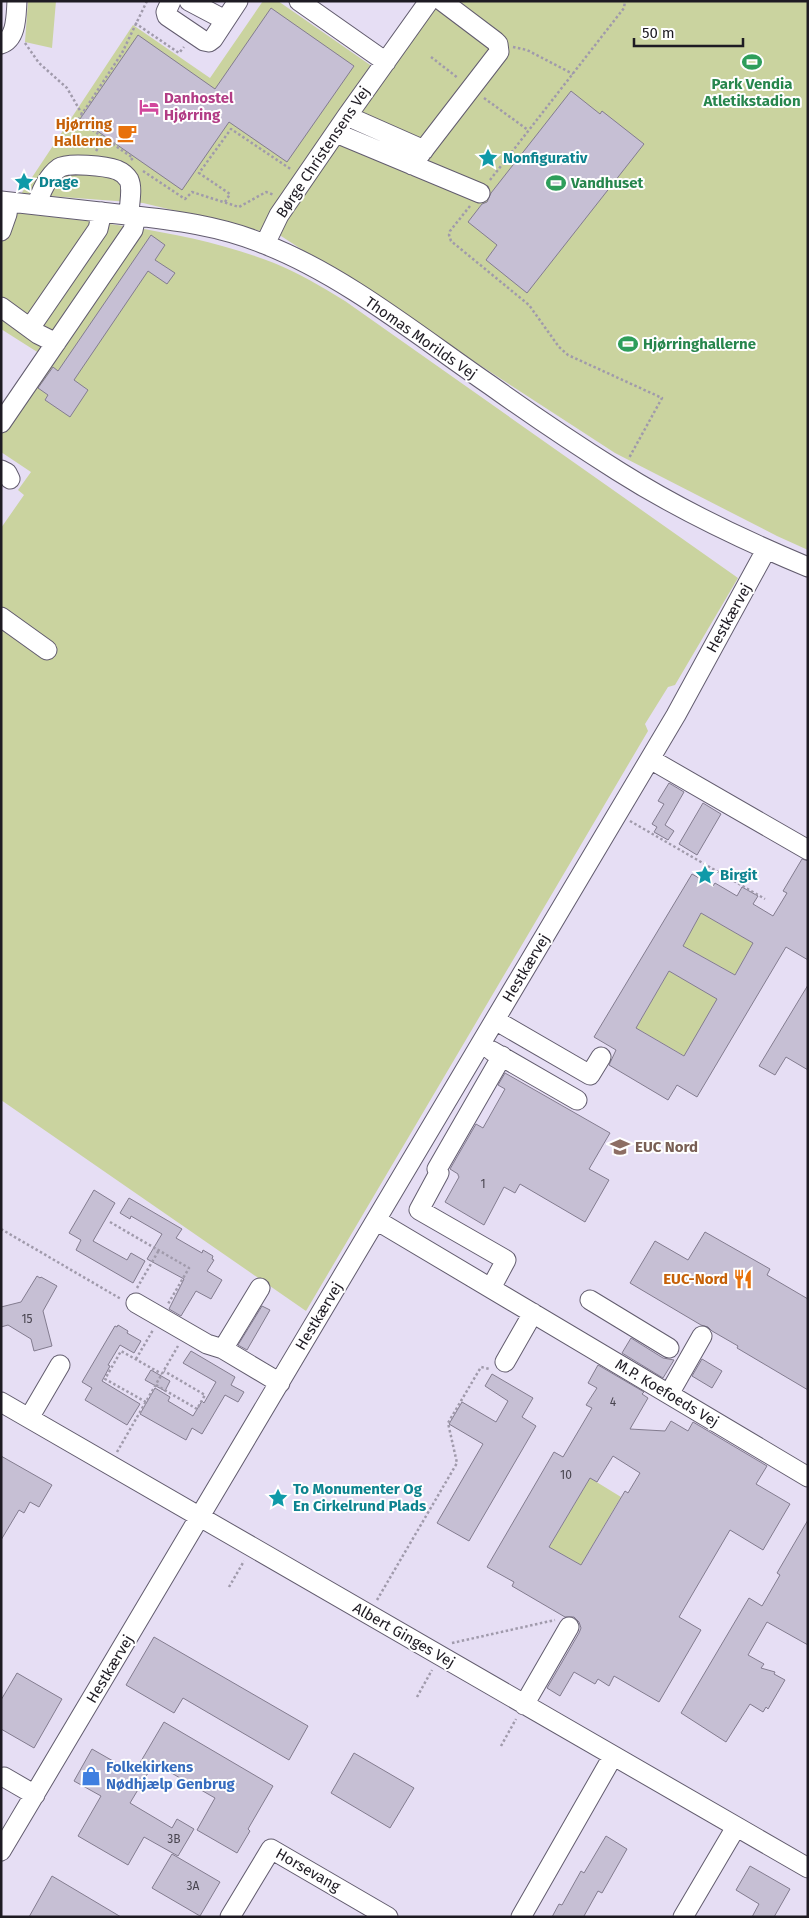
<svg xmlns="http://www.w3.org/2000/svg" width="809" height="1918" font-family="'Fira Sans',sans-serif">
	<style>
		.green { fill: #cad39f }
		.building { fill: #c6bfd4; stroke: #837c8f; fill-rule: evenodd }
		.lines { fill: none; stroke-linecap: round; stroke-linejoin: round }
		.minor-casing { stroke: #625c6e; stroke-width: 21 }
		.path { stroke: #a09aab; stroke-width: 2.5; stroke-dasharray: 2.5 2.5; stroke-linecap: butt }
		.minor { stroke: #fff; stroke-width: 19 }
		.labels { text-anchor: middle; dominant-baseline: central; stroke-width: 4; stroke-linejoin: round; paint-order: stroke }
		.number-label { font-size: 12px; fill: #48444f }
		.leisure-label { font-size: 15px; font-weight: bold; fill: #27864d; stroke: #fff; text-anchor: start }
		.hotel-label { font-size: 15px; font-weight: bold; fill: #b23c85; stroke: #fff; text-anchor: start }
		.food-label { font-size: 15px; font-weight: bold; fill: #c56008; stroke: #fff; text-anchor: end }
		.street-label { font-size: 15px; fill: #1e1b23; stroke: #fff }
		.culture-label { font-size: 15px; font-weight: bold; fill: #0d838f; stroke: #fff; text-anchor: start }
		.education-label { font-size: 15px; font-weight: bold; fill: #785e54; stroke: #fff; text-anchor: start }
		.shop-label { font-size: 15px; font-weight: bold; fill: #366cbe; stroke: #fff; text-anchor: start }
	</style>
	<rect width="100%" height="100%" fill="#e6def4"/>
	<path class="green" d="M28,1H56L52,48L25,42Z
		M263,1H278L386,76L436,1H808V550L777,536L615,453L281,236L143,203L21,194L133,25L210,78Z
		M1,211C93,222 187,229 274,263C299,273 322,287 345,301L738,578L675,685L668,687L645,724L648,731L306,1311L1,1100V528L24,495L18,490L31,472L1,452V435L53,362L1,329Z
		M701,913L753,943L735,975L683,946Z
		M669,971L720,1000L688,1058L636,1028Z
		M590,1478L621,1497L581,1565L549,1547Z"/>
	<path class="building" d="M271,8L354,66L287,162L229,122L182,190L80,119L138,35L215,89Z
		M571,91L600,114L602,111L644,144L527,293L486,260L497,245L468,222L482,204L487,202L491,193Z
		M151,235L165,245L155,260L175,273L167,284L148,271L74,380L88,390L70,417L45,400L48,395L38,388L53,367L58,371Z
		M669,783L684,792L665,825L674,831L668,840L654,832L657,827L652,824L664,804L658,801Z
		M703,803L721,814L697,855L679,844Z
		M802,859L808,861V960L786,947L697,1097L677,1085L668,1100L609,1065L616,1050L594,1037L692,874L713,886L715,883L737,896L742,887L758,896L753,904L773,916L787,893L783,891ZM701,913L753,943L735,975L683,946ZM669,971L717,999L684,1056L636,1028Z
		M808,985V1070L786,1057L775,1075L759,1066Z
		M505,1073L610,1133L589,1169L609,1180L585,1222L520,1184L515,1193L504,1187L484,1225L445,1202L459,1177L458,1175V1174L450,1169L476,1124L483,1128L505,1089L498,1085Z
		M94,1190L115,1203L93,1241L127,1260L131,1253L145,1261L133,1283L76,1250L81,1240L69,1233Z
		M129,1198L182,1229L176,1238L202,1253L203,1250L213,1256L212,1259L214,1260L207,1271L222,1280L211,1299L196,1291L181,1316L169,1309L184,1279L147,1259L162,1234L131,1216L130,1219L120,1213Z
		M705,1232L770,1269L767,1275L808,1299V1390L737,1348L738,1346L712,1331L708,1327L701,1325L630,1283L655,1241L688,1260Z
		M37,1276L40,1278L41,1277L57,1286L43,1311L52,1346L34,1351L31,1339L8,1325L1,1327V1307L21,1302Z
		M262,1306L270,1310L247,1350L238,1345Z
		M118,1325L128,1331L127,1333L141,1341L134,1353L120,1345L108,1365L110,1366L102,1381L140,1404L127,1425L85,1400L92,1388L82,1382L115,1326L117,1327Z
		M631,1338L663,1358L674,1360L663,1378L622,1353Z
		M191,1351L235,1377L231,1385L244,1392L238,1402L225,1395L202,1434L192,1428L186,1440L140,1414L155,1388L170,1397L168,1401L193,1416L202,1401L204,1403L216,1382L183,1363Z
		M702,1359L722,1371L712,1388L692,1376Z
		M598,1365L644,1392L642,1394L648,1398L630,1429L665,1431L671,1421L688,1431L693,1422L767,1466L756,1484L790,1504L763,1550L730,1530L679,1617L701,1630L659,1702L614,1676L609,1686L598,1679L595,1684L574,1672L560,1696L547,1688L579,1633L581,1628L579,1622L574,1617H565L512,1586L514,1582L487,1567L554,1452L563,1457L592,1408L586,1405L597,1388L588,1383ZM613,1456L640,1473L628,1493L625,1491L581,1565L549,1547L590,1478L597,1482Z
		M151,1370L170,1381L165,1391L145,1380Z
		M492,1374L533,1398L522,1417L536,1426L469,1541L437,1523L483,1444L449,1424L462,1402L496,1422L508,1401L485,1386Z
		M1,1456L52,1485L39,1507L30,1502L24,1513L19,1510L1,1540Z
		M808,1520V1645L767,1622L748,1655L764,1664L761,1668L775,1672L774,1674L785,1680L768,1709L766,1707L763,1712L750,1704L726,1742L681,1713L749,1598L762,1606L780,1575L777,1573Z
		M154,1637L308,1726L289,1760L183,1698L174,1713L126,1685Z
		M17,1673L62,1699L34,1748L1,1729V1700Z
		M164,1722L273,1786L248,1829L250,1831L237,1853L197,1830L215,1798L154,1763L130,1803L172,1828L177,1819L194,1829L178,1856L144,1837L128,1865L78,1836L101,1796L74,1781L92,1749L134,1773Z
		M354,1753L414,1788L390,1828L331,1793Z
		M606,1836L627,1849L602,1893L598,1891L584,1916L585,1917H552L559,1904L562,1905L581,1871L584,1873Z
		M172,1854L220,1882L200,1916L152,1888Z
		M750,1866L790,1889L774,1917H752L759,1904L736,1890Z
		M52,1876L121,1917H29Z"/>
	<g class="lines">
		<defs>
			<path id="minor" d="M171,1L166,12L167,16L204,41L209,42L213,39L238,1
				M189,1L225,20
				M299,1L386,62
				M1,44C17,39 16,15 17,1
				M347,116L424,150
				M336,133L480,193
				M412,165L499,52L498,44L495,41L442,1
				M1,201C43,206 85,210 127,215C174,220 221,226 264,244C344,275 420,337 490,385C532,415 575,444 618,471C678,509 743,540 808,567
				M38,205C39,193 49,175 59,168C68,162 106,166 117,170C122,172 126,175 129,180C133,189 129,204 129,215
				M1,231L7,214L9,202
				M265,244L279,215L347,116L429,1
				M1,307L38,334L56,343
				M30,328L98,229L102,212
				M1,423L133,230L136,216
				M1,470L7,473L10,479
				M1,617L47,650
				M650,759L808,850
				M495,1020L590,1075L601,1057
				M492,1051L577,1100
				M376,1220L808,1477
				M260,1288L223,1349L280,1383
				M491,1288L506,1260L419,1210L439,1173L437,1169L502,1056
				M590,1300L669,1348
				M136,1303L207,1344L223,1349
				M505,1362L533,1313
				M669,1394L702,1336
				M1,1402L808,1868
				M29,1418L60,1365
				M524,1705L569,1627
				M4,1777L35,1795
				M1,1851L676,715L766,550
				M230,1917L271,1849L388,1917
				M521,1917L613,1756
				M683,1917L736,1827"/>
		</defs>
		<use href="#minor" class="minor-casing"/>
		<path class="path" d="M135,23L179,53L184,47
			M25,43L39,63L67,88L82,114
			M513,47L527,50L573,74
			M431,57L458,78
			M484,98L528,130
			M96,151L104,139
			M131,160L133,158L78,120L122,53L147,1
			M143,171L185,199L192,192L239,207L266,192L274,195
			M490,180L624,8L625,1
			M225,202L230,194L199,173L231,129L292,170
			M470,206L450,231L449,235L451,241L529,305L559,347L568,355L662,398L629,458
			M630,821L765,899
			M110,1222L189,1268L168,1304
			M1,1229L121,1299
			M137,1288L159,1250
			M136,1359L153,1330
			M156,1385L197,1409L205,1395L164,1371
			M146,1402L105,1379L121,1351L162,1374
			M117,1452L178,1346
			M229,1587L244,1561
			M377,1600L457,1463L448,1423L481,1367L490,1369
			M452,1643L555,1620
			M417,1697L432,1670
			M501,1746L516,1719"/>
		<use href="#minor" class="minor"/>
	</g>
	<defs>
		<symbol id="stadium-bare" viewBox="-9 -9 18 18"><path d="M0-5a6.5 5 0 1 0 0 10a6.5 5 0 1 0 0-10ZM-3.5-1.8h7v3.6h-7Z" fill="#2e9e5b" stroke="#fff" stroke-width="2.5" paint-order="stroke"/></symbol>
		<symbol id="hotel-bare" viewBox="-9 -9 18 18"><path d="M-6-4.5h1.5V1H6V5H4.5V3h-9V5H-6ZM-4 0a1.8 1.8 0 1 1 3.6 0ZM.5 0V-2.5h3Q6-2.5 6 0Z" fill="#d1479c" stroke="#fff" stroke-width="2.5" paint-order="stroke"/></symbol>
		<symbol id="cafe-bare" viewBox="-9 -9 18 18"><path d="M-5.5-4.5H6V0H3Q3 3.5 0 3.5H-2.5Q-5.5 3.5-5.5 0ZM3-3.2v2h1.7v-2ZM-6 4.5H4V6H-6Z" fill="#e8710a" stroke="#fff" stroke-width="2.5" paint-order="stroke"/></symbol>
		<symbol id="sight-bare" viewBox="-9 -9 18 18"><path d="M0-6L1.8-2.2L6-1.7L2.9 1.2L3.7 5.4L0 3.3L-3.7 5.4L-2.9 1.2L-6-1.7L-1.8-2.2Z" fill="#0f9aa8" stroke="#fff" stroke-width="2.5" paint-order="stroke"/></symbol>
		<symbol id="school-bare" viewBox="-9 -9 18 18"><path d="M0-5L7-2L0 1L-7-2ZM-4 1L0 2.5L4 1V4Q0 6-4 4Z" fill="#8d6e63" stroke="#fff" stroke-width="2.5" paint-order="stroke"/></symbol>
		<symbol id="restaurant-bare" viewBox="-9 -9 18 18"><path d="M-5-6h1v4h1v-4h1v4h1v-4h1v5L-1.5 .5V6h-2V.5L-5-1ZM5-6V6H3V1.5H1.5Q1.5-4 5-6Z" fill="#e8710a" stroke="#fff" stroke-width="2.5" paint-order="stroke"/></symbol>
		<symbol id="shop-bare" viewBox="-9 -9 18 18"><path d="M-5-2.5h2.3a2.7 3.5 0 0 1 5.4 0H5L5.5 6h-11ZM-1.5-2.5h3a1.5 2.3 0 0 0-3 0Z" fill="#3f7fe0" stroke="#fff" stroke-width="2.5" paint-order="stroke"/></symbol>
	</defs>
	<g fill-rule="evenodd">
		<use href="#stadium-bare" x="738" y="48" width="28" height="28"/>
		<use href="#hotel-bare" x="135" y="93" width="28" height="28"/>
		<use href="#cafe-bare" x="113" y="119" width="28" height="28"/>
		<use href="#sight-bare" x="474" y="144" width="28" height="28"/>
		<use href="#sight-bare" x="10" y="168" width="28" height="28"/>
		<use href="#stadium-bare" x="542" y="169" width="28" height="28"/>
		<use href="#stadium-bare" x="614" y="330" width="28" height="28"/>
		<use href="#sight-bare" x="691" y="861" width="28" height="28"/>
		<use href="#school-bare" x="606" y="1133" width="28" height="28"/>
		<use href="#restaurant-bare" x="729" y="1265" width="28" height="28"/>
		<use href="#sight-bare" x="264" y="1484" width="28" height="28"/>
		<use href="#shop-bare" x="77" y="1762" width="28" height="28"/>
	</g>
	<g class="labels">
		<g class="number-label">
			<text x="483" y="1184">1</text>
			<text x="27" y="1319">15</text>
			<text x="613" y="1402">4</text>
			<text x="566" y="1475">10</text>
			<text x="174" y="1839">3B</text>
			<text x="193" y="1886">3A</text>
		</g>
		<g class="leisure-label">
			<text x="752" y="84" text-anchor="middle">Park Vendia<tspan x="752" dy="17">Atletikstadion</tspan></text>
			<text x="571" y="183">Vandhuset</text>
			<text x="643" y="344">Hjørringhallerne</text>
		</g>
		<g class="hotel-label">
			<text x="164" y="98">Danhostel<tspan x="164" dy="17">Hjørring</tspan></text>
		</g>
		<g class="food-label">
			<text x="112" y="124">Hjørring<tspan x="112" dy="17">Hallerne</tspan></text>
			<text x="728" y="1279">EUC-Nord</text>
		</g>
		<g class="street-label">
			<text transform="translate(323 152) rotate(-56)">Børge Christensens Vej</text>
			<text transform="translate(421 338) rotate(35)">Thomas Morilds Vej</text>
			<text transform="translate(729 618) rotate(-61)">Hestkærvej</text>
			<text transform="translate(526 968) rotate(-59)">Hestkærvej</text>
			<text transform="translate(319 1316) rotate(-59)">Hestkærvej</text>
			<text transform="translate(667 1393) rotate(31)">M.P. Koefoeds Vej</text>
			<text transform="translate(404 1635) rotate(30)">Albert Ginges Vej</text>
			<text transform="translate(110 1669) rotate(-59)">Hestkærvej</text>
			<text transform="translate(308 1870) rotate(30)">Horsevang</text>
		</g>
		<g class="culture-label">
			<text x="503" y="158">Nonfigurativ</text>
			<text x="39" y="182">Drage</text>
			<text x="720" y="875">Birgit</text>
			<text x="293" y="1489">To Monumenter Og<tspan x="293" dy="17">En Cirkelrund Plads</tspan></text>
		</g>
		<g class="education-label">
			<text x="635" y="1147">EUC Nord</text>
		</g>
		<g class="shop-label">
			<text x="106" y="1767">Folkekirkens<tspan x="106" dy="17">Nødhjælp Genbrug</tspan></text>
		</g>
	</g>
	<rect width="809" height="1918" fill="none" stroke="#1e1b23" stroke-width="5"/>
	<path d="M634 38v8h109v-8" fill="none" stroke="#1e1b23" stroke-width="2.5"/>
	<text x="642" y="38" font-size="15" fill="#1e1b23" stroke="#ffffff" stroke-width="4" paint-order="stroke">50 m</text>
</svg>
